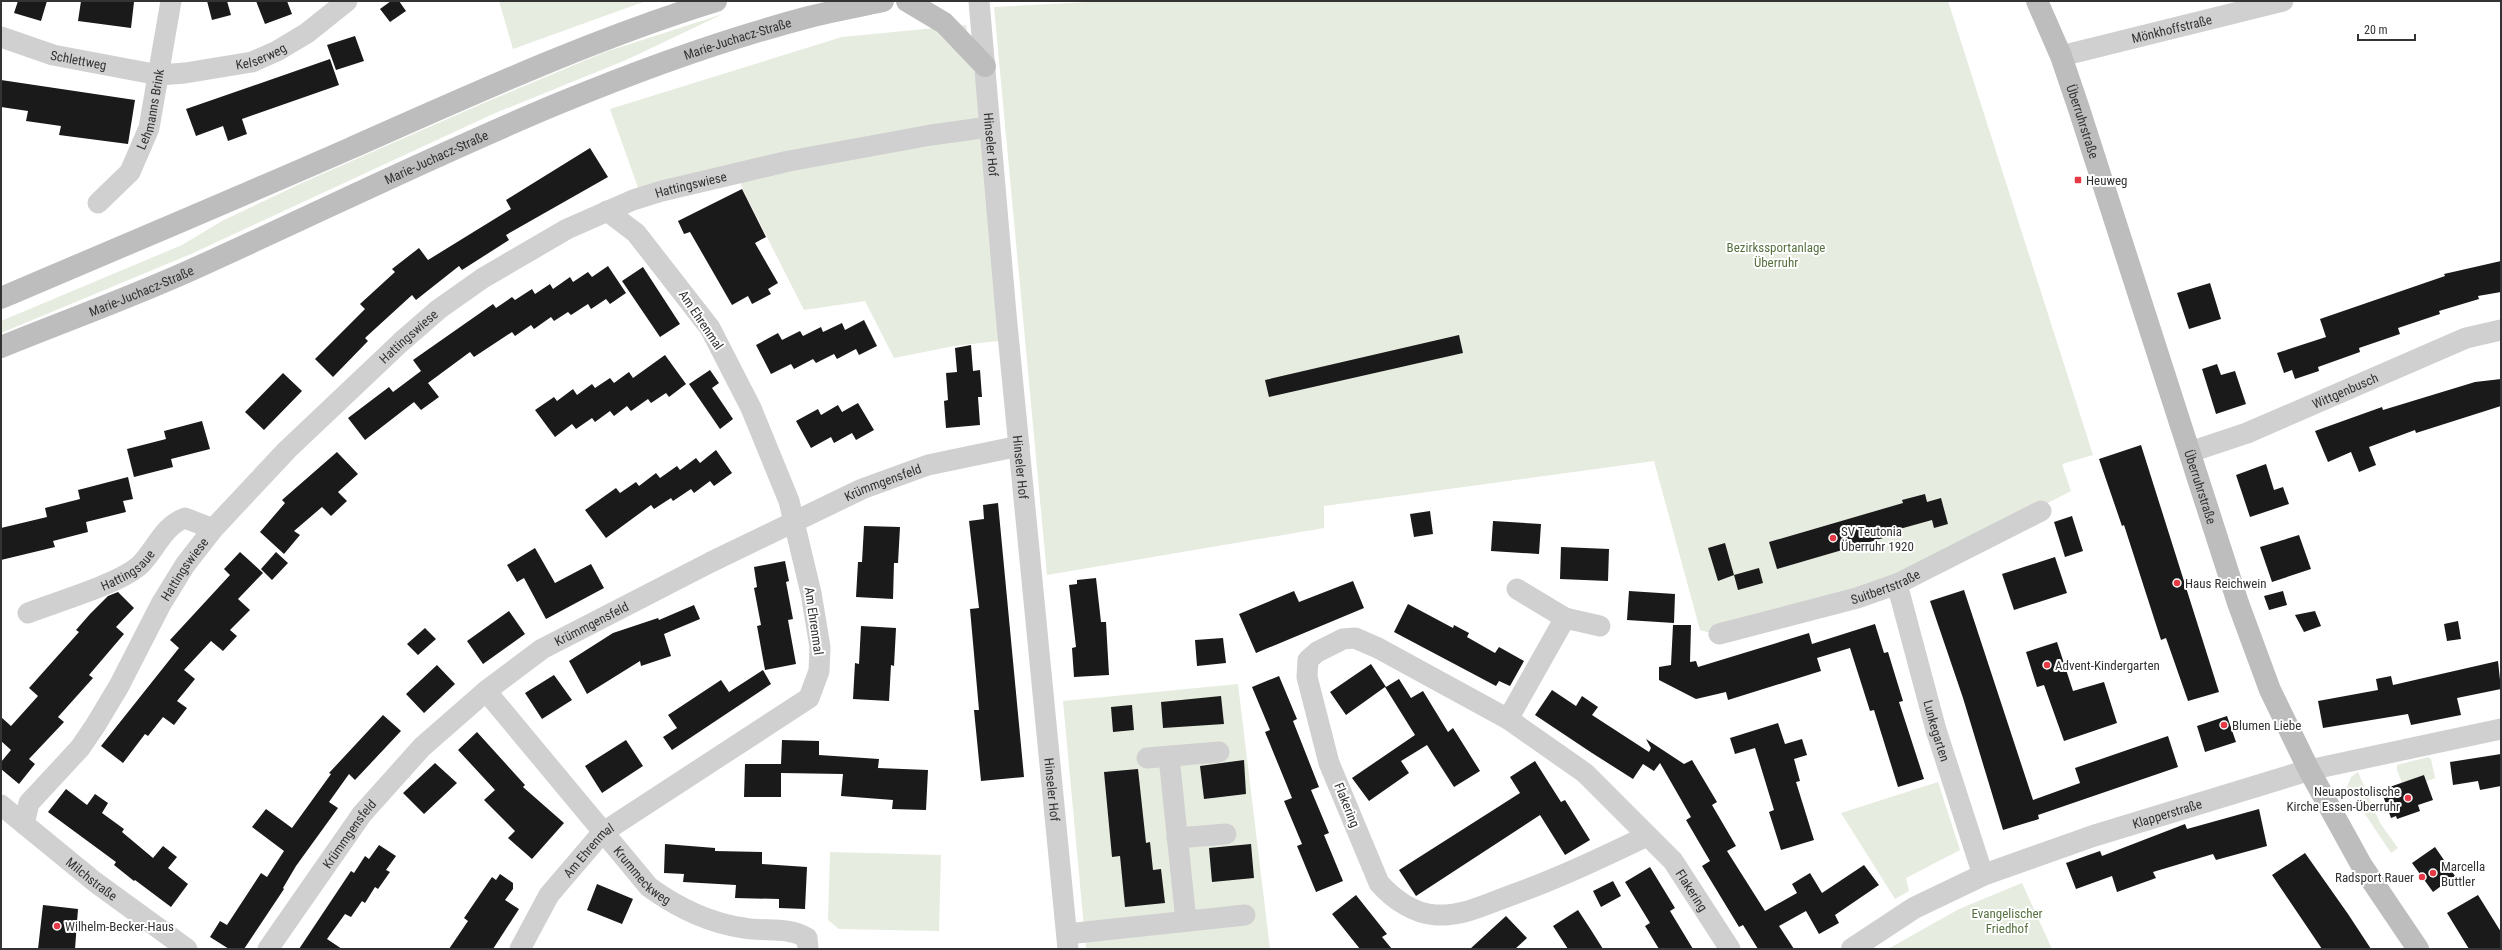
<svg xmlns="http://www.w3.org/2000/svg" width="2502" height="950" font-family="'Roboto Condensed',sans-serif">
	<style>
		.green { fill: #e6ecdf }
		.building { fill: #1a1a1a }
		.lines { fill: none; stroke-linecap: round; stroke-linejoin: round }
		.minor { stroke: #d0d0d0; stroke-width: 21 }
		.tertiary { stroke: #d0d0d0; stroke-width: 22 }
		.secondary { stroke: #bdbdbd; stroke-width: 22 }
		.poi-dot { fill: #e63946; stroke: #fff; stroke-width: 1.5 }
		.labels { text-anchor: middle; dominant-baseline: central; stroke-width: 4; stroke-linejoin: round; paint-order: stroke }
		.street-label { font-size: 13px; fill: #333; stroke: #fff }
		.poi-label { font-size: 13px; fill: #333; stroke: #fff; text-anchor: start }
		.park-label { font-size: 13px; fill: #56703f; stroke: #fff }
	</style>
	<rect width="100%" height="100%" fill="#fff"/>
	<path class="green" d="M499,1H646L513,49Z
		M1108,1H1948L2093,455L2062,464L2071,491L1924,567L1714,634L1700,630L1654,461L1324,506V528L1047,575L994,7Z
		M723,14L626,60L493,114L191,254L1,333V321L182,245L222,221L304,182L486,102L605,52Z
		M966,25L984,126L641,196L610,109L842,37Z
		M983,130L1007,340L954,346L894,358L865,301L804,310L742,188L738,174Z
		M1238,684L1270,949H1086L1063,701Z
		M2428,757L2431,759L2435,778L2427,781L2425,775L2402,783L2397,770V765Z
		M2358,772L2380,823L2398,848L2391,853L2347,787L2351,777Z
		M1938,782L1960,850L1906,878L1909,891L1895,899L1841,813Z
		M830,852L941,855L939,931L839,929L828,920Z
		M2022,883L2052,949H1888L1959,909Z"/>
	<path class="building" d="M18,1H47L41,21L14,13Z
		M81,1L134,2L131,28L78,21Z
		M207,1H227L231,15L212,20Z
		M256,1H287L292,14L265,24Z
		M391,1H399L406,11L390,22L380,9Z
		M355,36L364,61L336,70L327,45Z
		M330,59L339,85L242,119L247,134L228,141L223,126L196,136L186,109Z
		M1,80L135,100L128,144L59,135L61,126L26,121L28,111L1,107Z
		M590,148L608,177L506,235L509,240L462,270L459,266L416,300L412,295L365,338L368,341L333,377L315,359L365,309L360,304L395,272L392,269L419,248L428,260L511,209L506,200Z
		M742,189L766,237L755,243L778,283L768,289L771,294L752,304L748,296L732,305L690,232L684,234L678,221Z
		M2501,261V292L2478,296L2479,299L2439,311L2440,314L2398,328L2400,334L2359,348L2360,352L2318,367L2319,371L2295,379L2292,370L2284,373L2277,353L2326,337L2320,319L2445,276L2444,274Z
		M608,266L626,293L610,304L606,299L591,309L588,304L571,315L568,312L554,321L551,317L534,329L531,325L515,336L512,332L474,357L470,352L428,383L439,397L421,410L414,402L365,440L348,418L389,387L393,392L421,371L413,360L493,304L496,308L512,297L515,300L532,289L535,294L550,284L553,289L570,277L573,282L588,272L592,277Z
		M643,267L680,324L660,337L622,281Z
		M2210,283L2221,319L2189,329L2177,293Z
		M864,320L877,346L859,355L856,349L837,359L834,354L816,363L813,359L794,369L791,364L771,374L756,345L778,333L782,340L800,331L803,336L821,327L823,332L842,323L845,330Z
		M1459,335L1463,353L1269,397L1265,380Z
		M971,345L973,371L980,370L982,397H978L980,425L946,428L944,401L948,400L946,373L957,372L955,348Z
		M665,355L686,384L669,397L666,393L651,403L648,399L631,411L627,406L614,416L610,411L595,422L592,418L576,429L572,424L555,437L535,410L554,397L557,401L573,389L577,395L592,384L595,388L610,378L614,383L629,372L633,378Z
		M2217,364L2221,375L2235,371L2246,404L2216,414L2202,369Z
		M710,370L719,383L712,388L733,419L720,429L689,384Z
		M283,373L302,391L264,430L245,412Z
		M2501,379V406L2416,433L2415,430L2369,447L2376,465L2359,472L2351,452L2328,462L2315,431L2382,407L2383,410L2475,382Z
		M858,403L874,430L856,440L852,433L834,443L831,437L811,448L796,421L818,409L821,415L838,405L842,412Z
		M202,421L210,449L171,459L173,467L134,477L127,449L166,439L164,431Z
		M2141,445L2219,692L2188,701L2166,638L2161,640L2124,525L2122,526L2099,459Z
		M716,450L732,473L714,486L710,481L694,493L691,489L673,501L671,498L654,509L651,505L606,538L585,510L616,488L620,493L636,482L639,486L656,473L660,478L677,466L680,470L696,458L700,463Z
		M337,452L358,474L338,492L347,501L331,516L322,507L294,531L300,535L284,554L260,532L285,503L282,500Z
		M2266,464L2274,490L2283,487L2289,504L2250,517L2236,475Z
		M128,477L133,499L123,501L126,512L86,522L88,532L53,541L55,547L1,560V528L47,517L45,508L80,499L78,490Z
		M1925,494L1927,502L1941,498L1948,524L1934,528L1932,520L1896,530L1897,534L1777,569L1769,542L1903,503L1902,500Z
		M998,503L1024,777L981,781L974,710H979L970,609L979,608L969,521L984,519L983,505Z
		M1430,511L1433,534L1414,537L1410,514Z
		M2072,516L2083,551L2065,557L2054,522Z
		M1493,521L1541,524L1539,554L1491,551Z
		M864,526L900,527L898,563H894L893,599L856,597L858,562H862Z
		M2299,535L2311,569L2272,582L2260,547Z
		M1725,543L1734,575L1718,581L1708,548Z
		M1561,547L1609,549L1608,581L1560,579Z
		M535,548L555,583L591,564L604,588L546,619L524,578L517,582L507,565Z
		M240,552L263,573L238,599L250,610L230,630L237,636L223,651L211,641L184,670L195,679L177,701L187,708L174,725L163,717L148,736L145,734L123,763L101,746L179,648L170,640L230,575L224,569Z
		M276,552L288,563L272,580L261,569Z
		M2055,557L2067,593L2014,610L2002,574Z
		M785,561L789,581L786,582L793,619L788,620L796,664L765,670L757,626L761,625L754,588L757,587L754,567Z
		M1759,568L1763,583L1738,590L1734,575Z
		M1096,578L1101,622H1106L1109,675L1074,677L1072,648L1076,647L1069,585L1077,584V580Z
		M1353,581L1364,608L1256,653L1239,614L1294,591L1299,602Z
		M1964,590L2033,800L2080,783L2075,768L2168,736L2178,767L2038,815L2039,819L2003,830L1963,698L1930,601Z
		M1629,591L1675,594L1674,623L1627,620Z
		M2283,591L2287,605L2269,610L2264,596Z
		M118,592L134,608L116,627L124,634L89,675L93,678L58,717L64,722L29,759L35,764L19,784L1,769V762L11,750L1,741V717L11,726L38,696L29,688L79,632L76,630L90,614L108,596Z
		M1408,604L1453,628L1454,625L1469,633L1467,637L1495,653L1499,647L1524,661L1510,686L1499,681L1496,686L1394,632Z
		M694,605L700,619L664,634L671,656L641,666L640,661L587,694L569,661L613,633L658,618L659,620Z
		M509,611L525,634L483,664L467,641Z
		M2315,611L2321,626L2304,632L2295,615Z
		M2458,621L2461,639L2447,641L2444,624Z
		M1875,624L1884,653L1888,652L1895,675L1903,701L1899,702L1924,779L1898,787L1874,710L1870,711L1850,648L1817,658L1821,671L1728,700L1726,692L1696,699L1659,680V667L1671,665L1673,625H1691L1690,662L1696,661L1698,667L1809,633L1812,644Z
		M861,626L896,628L894,666L891,665L889,701L853,699L855,663L859,664Z
		M425,628L436,639L418,655L407,644Z
		M1223,638L1226,663L1197,666L1195,640Z
		M2057,642L2073,691L2104,682L2117,723L2064,741L2044,685L2037,687L2026,652Z
		M2498,661L2501,689L2457,698L2461,715L2411,725L2408,714L2323,728L2318,701L2378,690L2376,679L2391,676L2393,685Z
		M1371,664L1386,687L1399,679L1411,698L1423,691L1448,732L1453,728L1480,771L1454,787L1427,745L1401,761L1409,773L1369,801L1352,778L1415,735L1385,687L1346,715L1330,692Z
		M437,665L455,684L424,713L406,694Z
		M763,670L771,684L672,750L663,737L677,728L668,715L721,680L729,692Z
		M554,675L572,700L542,719L525,693Z
		M1279,676L1297,719L1293,721L1319,787L1311,790L1329,833L1324,835L1343,881L1316,892L1297,846L1302,844L1284,801L1292,798L1265,732L1270,730L1252,687Z
		M1552,690L1576,706L1582,696L1598,707L1592,715L1649,752L1651,748L1646,739L1684,764L1692,760L1717,802L1712,805L1736,846L1727,851L1765,911L1797,893L1792,884L1810,873L1822,893L1864,865L1879,885L1835,915L1839,923L1819,934L1806,911L1779,926L1794,949H1758L1743,925L1739,927L1702,866L1710,861L1686,820L1691,817L1660,763L1654,771L1643,764L1633,779L1592,753L1535,715Z
		M1221,696L1224,724L1163,728L1161,702Z
		M1132,705L1134,730L1113,732L1111,707Z
		M383,715L401,731L355,780L349,774L329,802L338,808L296,866L283,888L284,889L244,949H229L210,937L220,921L227,925L261,873L267,877L284,851L252,827L266,809L292,828L331,774L329,773Z
		M2227,716L2236,742L2205,752L2197,726Z
		M1778,723L1785,744L1802,739L1807,755L1794,759L1800,781L1796,782L1814,840L1781,850L1769,812L1774,810L1755,748L1735,754L1730,738Z
		M477,732L525,785L523,787L564,823L532,859L508,838L515,831L484,800L495,790L458,750Z
		M626,740L643,766L602,793L585,766Z
		M782,740L819,741V755L879,759L878,768L928,770L926,810L892,809L893,800L841,796L843,774L781,773V797H744L745,764H781Z
		M2501,754V786L2480,790L2478,781L2453,785L2450,762Z
		M1244,760L1246,794L1204,799L1200,766Z
		M1535,761L1561,802L1565,800L1590,840L1565,855L1540,815L1416,896L1399,870L1520,793L1510,777Z
		M435,763L457,783L424,814L403,793Z
		M1138,769L1146,843L1150,842L1153,870L1161,869L1165,903L1125,907L1120,856L1112,857L1104,772Z
		M2424,775L2433,800L2418,805L2420,811L2397,819L2396,816L2391,818L2381,790Z
		M66,789L87,805L95,794L108,803L102,813L124,829L122,832L153,858L163,846L177,857L168,868L188,884L171,907L135,880L134,881L114,865L116,862L48,812Z
		M2259,809L2267,846L2216,860L2213,854L2153,872L2156,878L2117,892L2112,876L2076,889L2066,863L2100,851L2102,856L2185,824L2187,829Z
		M665,844L715,848V851L762,852V864L807,867L805,909L779,908V899L735,898L736,885L683,882L684,874L664,873Z
		M1251,844L1254,878L1212,882L1209,848Z
		M379,845L396,856L386,870L390,872L378,889L375,887L365,903L362,901L351,917L345,914L327,939L342,949H299L351,871L354,873L365,856L369,859Z
		M2435,847L2455,876L2433,892L2412,863Z
		M2305,853L2348,914L2371,949H2322L2272,875Z
		M1650,867L1675,908L1670,911L1693,949H1659L1645,926L1650,923L1625,882Z
		M500,874L513,883V889L505,900L519,909L493,949H449L468,921L464,918L492,877L496,880Z
		M1613,881L1621,896L1601,907L1593,891Z
		M597,884L633,899L622,924L587,910Z
		M1356,895L1387,934L1382,937L1392,949H1360L1332,914Z
		M2478,895L2501,932V949H2469L2447,913Z
		M43,905L78,909L75,949H38Z
		M1578,910L1591,930L1603,949H1568L1553,926Z
		M1506,916L1527,938L1515,949H1470Z"/>
	<g class="lines">
		<g class="minor">
			<path id="s1" d="M979,1L1006,314L1068,949"/>
			<path id="s2" d="M1,37L53,55L159,75L185,73L252,62L277,51L307,33L347,1"/>
			<path id="s3" d="M2061,56L2283,1"/>
			<path id="s4" d="M98,203L130,172L149,128L171,1"/>
			<path id="s5" d="M2190,452L2247,433L2466,338L2501,330"/>
			<path id="s6" d="M1897,584L1936,730L1983,875"/>
			<path id="s7" d="M28,613C56,602 119,584 140,565C156,549 163,526 185,518L213,529"/>
			<path d="M1565,618L1600,626"/>
			<path id="s8" d="M1719,634L1857,598L1897,584L2041,511"/>
			<path id="s9" d="M486,691L649,887C678,908 708,923 744,928C766,932 787,926 807,938L808,949"/>
			<path d="M1508,719L1565,618L1517,589"/>
			<path d="M1169,757L1186,921"/>
			<path d="M1147,758L1219,752"/>
			<path d="M2309,770L2501,729"/>
			<path id="s10" d="M1,805L95,882L187,949"/>
			<path id="s11" d="M24,824L29,803L80,748L95,726L119,686L161,604L185,565L213,529L287,450L401,342L439,309L483,278L567,229L633,200L662,191L789,161L931,135L989,127"/>
			<path id="s12" d="M1647,836C1601,858 1557,879 1509,896C1485,905 1463,916 1436,915C1414,914 1393,899 1379,883L1329,763L1307,677L1308,660L1317,652L1343,639L1355,638L1378,648L1508,719L1585,773L1673,861L1730,949"/>
			<path d="M1177,838L1226,834"/>
			<path d="M1067,934L1245,915"/>
			<path id="s13" d="M268,949L362,814L422,747L486,691L542,649L711,562L862,489L928,465L1019,446"/>
			<path id="s14" d="M520,949L549,895L602,833L809,698L819,671L820,647L811,593L789,501L751,408L710,328L636,233L607,211"/>
		</g>
		<path class="tertiary" id="s15" d="M1852,949L1914,908L1983,875L2093,836L2309,770"/>
		<g class="secondary">
			<path d="M907,1L944,23L985,66"/>
			<path id="s16" d="M2037,1L2061,56L2079,109L2238,603L2270,690L2309,770L2362,866L2418,949"/>
			<path d="M1,298C118,248 235,199 351,148C471,95 590,40 716,1"/>
			<path id="s17" d="M1,347C67,320 135,296 200,266C399,176 596,73 809,17C833,11 859,6 883,1"/>
		</g>
	</g>
	<g class="poi-dot">
		<rect x="2074" y="176" width="8" height="8" rx="2"/>
		<circle cx="1833" cy="538" r="4"/>
		<circle cx="2177" cy="583" r="4"/>
		<circle cx="2047" cy="665" r="4"/>
		<circle cx="2224" cy="725" r="4"/>
		<circle cx="2408" cy="798" r="4"/>
		<circle cx="2433" cy="873" r="4"/>
		<circle cx="2422" cy="877" r="4"/>
		<circle cx="57" cy="926" r="4"/>
	</g>
	<g class="labels">
		<g class="street-label">
			<text stroke="none"><textPath href="#s3" startOffset="114">Mönkhoffstraße</textPath></text>
			<text stroke="none"><textPath href="#s17" startOffset="799">Marie-Juchacz-Straße</textPath></text>
			<text stroke="none"><textPath href="#s2" startOffset="267">Kelserweg</textPath></text>
			<text stroke="none"><textPath href="#s2" startOffset="81">Schlettweg</textPath></text>
			<text stroke="none"><textPath href="#s4" startOffset="111">Lehmanns Brink</textPath></text>
			<text stroke="none"><textPath href="#s16" startOffset="129">Überruhrstraße</textPath></text>
			<text stroke="none"><textPath href="#s1" startOffset="144">Hinseler Hof</textPath></text>
			<text stroke="none"><textPath href="#s17" startOffset="475">Marie-Juchacz-Straße</textPath></text>
			<text stroke="none"><textPath href="#s11" startOffset="952">Hattingswiese</textPath></text>
			<text stroke="none"><textPath href="#s17" startOffset="151">Marie-Juchacz-Straße</textPath></text>
			<text transform="translate(701 320) rotate(56)">Am Ehrenmal</text>
			<text stroke="none"><textPath href="#s11" startOffset="628">Hattingswiese</textPath></text>
			<text stroke="none"><textPath href="#s5" startOffset="167">Wittgenbusch</textPath></text>
			<text stroke="none"><textPath href="#s1" startOffset="468">Hinseler Hof</textPath></text>
			<text stroke="none"><textPath href="#s13" startOffset="789">Krümmgensfeld</textPath></text>
			<text stroke="none"><textPath href="#s16" startOffset="513">Überruhrstraße</textPath></text>
			<text stroke="none"><textPath href="#s7" startOffset="109">Hattingsaue</textPath></text>
			<text stroke="none"><textPath href="#s11" startOffset="304">Hattingswiese</textPath></text>
			<text stroke="none"><textPath href="#s8" startOffset="173">Suitbertstraße</textPath></text>
			<text transform="translate(814 621) rotate(82)">Am Ehrenmal</text>
			<text stroke="none"><textPath href="#s13" startOffset="465">Krümmgensfeld</textPath></text>
			<text stroke="none"><textPath href="#s6" startOffset="152">Lunkegarten</textPath></text>
			<text stroke="none"><textPath href="#s1" startOffset="792">Hinseler Hof</textPath></text>
			<text transform="translate(1347 805) rotate(68)">Flakering</text>
			<text stroke="none"><textPath href="#s15" startOffset="345">Klapperstraße</textPath></text>
			<text stroke="none"><textPath href="#s13" startOffset="141">Krümmgensfeld</textPath></text>
			<text stroke="none"><textPath href="#s14" startOffset="121">Am Ehrenmal</textPath></text>
			<text stroke="none"><textPath href="#s9" startOffset="242">Krummeckweg</textPath></text>
			<text stroke="none"><textPath href="#s10" startOffset="117">Milchstraße</textPath></text>
			<text stroke="none"><textPath href="#s12" startOffset="1009">Flakering</textPath></text>
		</g>
		<g class="poi-label">
			<text x="2086" y="180">Heuweg</text>
			<text x="1841" y="531">SV Teutonia<tspan x="1841" dy="15">Überruhr 1920</tspan></text>
			<text x="2185" y="583">Haus Reichwein</text>
			<text x="2055" y="665">Advent-Kindergarten</text>
			<text x="2232" y="725">Blumen Liebe</text>
			<text x="2400" y="791" text-anchor="end">Neuapostolische<tspan x="2400" dy="15">Kirche Essen-Überruhr</tspan></text>
			<text x="2441" y="866">Marcella<tspan x="2441" dy="15">Buttler</tspan></text>
			<text x="2414" y="877" text-anchor="end">Radsport Rauer</text>
			<text x="65" y="926">Wilhelm-Becker-Haus</text>
		</g>
		<g class="park-label">
			<text x="1776" y="247">Bezirkssportanlage<tspan x="1776" dy="15">Überruhr</tspan></text>
			<text x="2007" y="913">Evangelischer<tspan x="2007" dy="15">Friedhof</tspan></text>
		</g>
	</g>
	<rect width="2502" height="950" fill="none" stroke="#333333" stroke-width="4"/>
	<path d="M2358 34v6h57v-6" fill="none" stroke="#333333" stroke-width="2"/>
	<text x="2364" y="34" font-size="12" fill="#333333" stroke="#ffffff" stroke-width="3" paint-order="stroke">20 m</text>
</svg>
